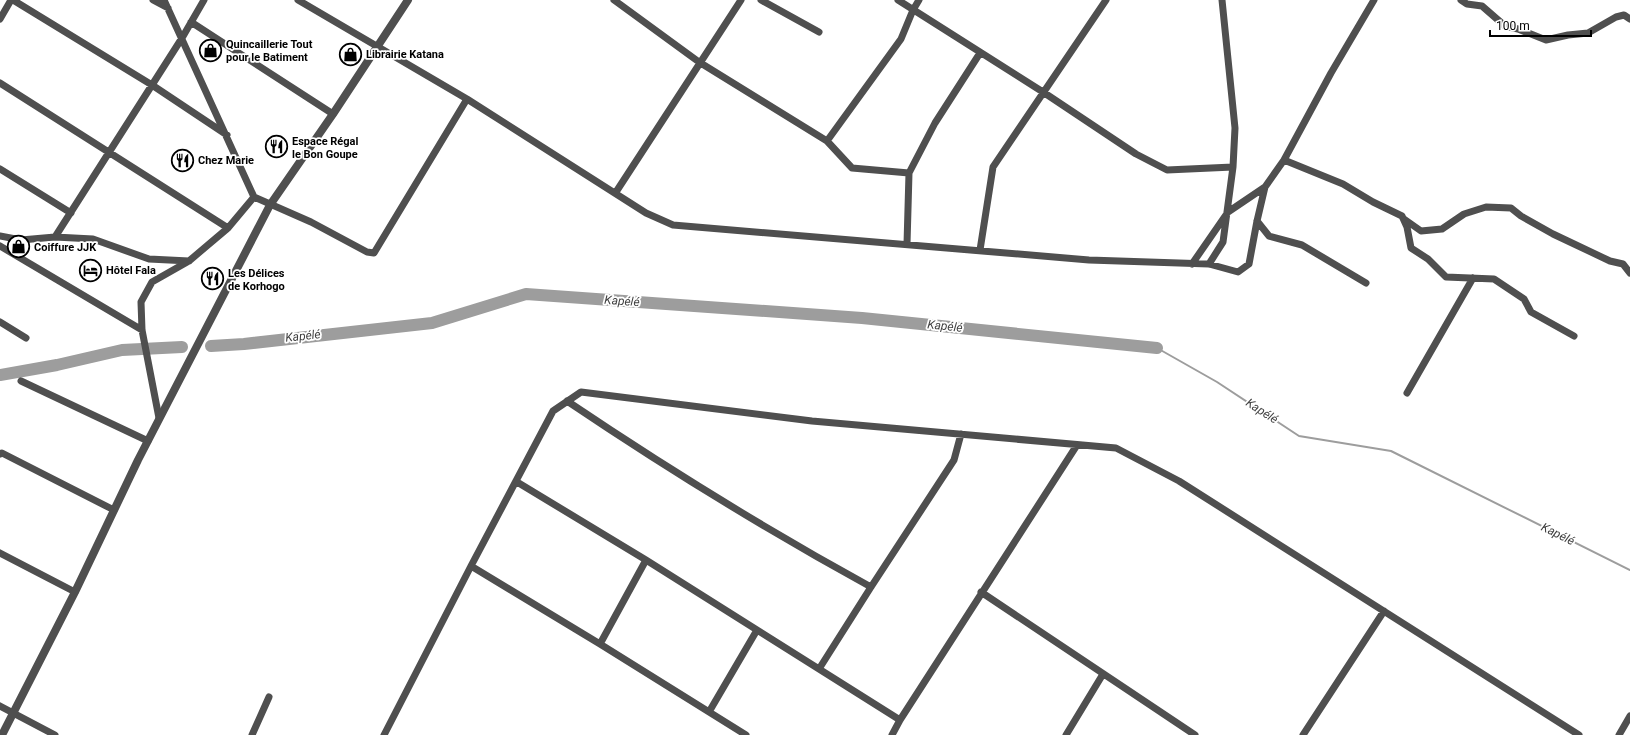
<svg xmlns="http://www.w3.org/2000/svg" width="1630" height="735" font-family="Roboto,sans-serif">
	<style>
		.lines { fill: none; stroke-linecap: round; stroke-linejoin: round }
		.stream { stroke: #9d9d9d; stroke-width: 2 }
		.river { stroke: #9d9d9d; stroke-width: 12 }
		.minor { stroke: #4f4f4f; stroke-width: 7 }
		.tertiary { stroke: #4f4f4f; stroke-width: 8 }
		.labels { text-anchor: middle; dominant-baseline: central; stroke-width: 3.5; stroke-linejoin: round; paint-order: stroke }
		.poi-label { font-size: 11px; font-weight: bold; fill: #000; stroke: #fff; text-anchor: start }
		.water-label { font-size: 12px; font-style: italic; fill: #3e3e3e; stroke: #fff }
	</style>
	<rect width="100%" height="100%" fill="#fff"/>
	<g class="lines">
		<path class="stream" d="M1157,348L1217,382L1299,436L1391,451L1630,570"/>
		<path class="river" d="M211,346L244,344L432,323L526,294L862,318L1157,348
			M0,375L57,365L122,350L182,347"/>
		<path class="minor" d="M13,0L152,85L227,135
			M153,0L168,8
			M164,0L254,197L311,222L367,252L374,253L467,99
			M298,0L467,99L646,213L673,225L1089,260L1209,264L1238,272L1249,264L1257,221L1265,187L1284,160L1331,73L1374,0
			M614,0L699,62L827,141L852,168L909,173
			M761,0L819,32
			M898,0L1043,92L1136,154L1167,170L1233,167
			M1461,0L1467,4L1482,6L1505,26L1518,29L1546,40L1568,35L1588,33L1616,17L1624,15L1630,19
			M0,19L11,0
			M191,22L333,114
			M0,83L228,228
			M827,141L901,39L913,10L919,0
			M1284,160L1343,184L1373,202L1402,216L1407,227L1411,248L1428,259L1446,277L1494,279L1524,299L1531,312L1574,336
			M0,169L71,213
			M616,192L741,0
			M1404,219L1421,231L1442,229L1464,214L1486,207L1511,208L1521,216L1553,234L1610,261L1623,264L1630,273
			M1257,221L1269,236L1302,245L1366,283
			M0,236L21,240L55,237L93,239L149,259L189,261
			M55,237L182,38L204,0
			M907,244L909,173L935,123L980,53
			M0,246L142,330
			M980,250L993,167L1106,0
			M1192,264L1228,212L1265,187
			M1209,264L1223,242L1233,167L1235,128L1222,0
			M0,322L26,338
			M21,381L148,441
			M1407,393L1473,278
			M567,401C665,467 767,530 871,587
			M159,418L142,330L141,302L152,282L189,261L228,228L254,197
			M0,454L2,453L114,510
			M517,482L646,560L900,720
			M0,553L75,592
			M471,566L600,644L746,735
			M981,592L1195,735
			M600,644L646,560
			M819,669L871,587L954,460L961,434
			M0,706L55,735
			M709,712L757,630
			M252,735L269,697
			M384,735L471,566L553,411L581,392L812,421L1116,448L1179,481L1579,735
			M892,735L900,720L1077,445
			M1066,735L1103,674
			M1303,735L1384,611
			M1619,735L1630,716"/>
		<path class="tertiary" d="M2,735L75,592L138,460L270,205L333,114L408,0"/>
	</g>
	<defs>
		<symbol id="shop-ring" viewBox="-11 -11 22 22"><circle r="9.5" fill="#fff" stroke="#000" stroke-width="1.5"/><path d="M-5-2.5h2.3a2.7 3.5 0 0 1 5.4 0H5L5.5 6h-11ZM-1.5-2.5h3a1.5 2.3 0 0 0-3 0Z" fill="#000"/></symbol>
		<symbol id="restaurant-ring" viewBox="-11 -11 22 22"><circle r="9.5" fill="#fff" stroke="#000" stroke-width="1.5"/><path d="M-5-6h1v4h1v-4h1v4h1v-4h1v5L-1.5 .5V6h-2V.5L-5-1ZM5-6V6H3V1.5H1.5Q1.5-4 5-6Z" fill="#000"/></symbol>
		<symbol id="hotel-ring" viewBox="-11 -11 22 22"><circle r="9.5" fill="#fff" stroke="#000" stroke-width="1.5"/><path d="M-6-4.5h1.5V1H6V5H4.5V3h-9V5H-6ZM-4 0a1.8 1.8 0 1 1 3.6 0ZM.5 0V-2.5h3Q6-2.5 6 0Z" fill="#000"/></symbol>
	</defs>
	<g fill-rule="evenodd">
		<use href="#shop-ring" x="198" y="38" width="25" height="25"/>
		<use href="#shop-ring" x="338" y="42" width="25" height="25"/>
		<use href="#restaurant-ring" x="264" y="134" width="25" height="25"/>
		<use href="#restaurant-ring" x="170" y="148" width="25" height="25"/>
		<use href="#shop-ring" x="6" y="234" width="25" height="25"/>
		<use href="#hotel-ring" x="78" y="258" width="25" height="25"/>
		<use href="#restaurant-ring" x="200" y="266" width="25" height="25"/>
	</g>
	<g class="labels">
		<g class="poi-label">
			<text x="226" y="44">Quincaillerie Tout<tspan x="226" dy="13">pour le Batiment</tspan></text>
			<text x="366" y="54">Librairie Katana</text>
			<text x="292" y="141">Espace Régal<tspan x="292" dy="13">le Bon Goupe</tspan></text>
			<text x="198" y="160">Chez Marie</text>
			<text x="34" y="247">Coiffure JJK</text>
			<text x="106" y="270">Hôtel Fala</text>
			<text x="228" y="273">Les Délices<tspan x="228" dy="13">de Korhogo</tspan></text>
		</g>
		<g class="water-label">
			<text transform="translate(622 301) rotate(4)">Kapélé</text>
			<text transform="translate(945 326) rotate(6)">Kapélé</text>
			<text transform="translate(303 336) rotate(-6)">Kapélé</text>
			<text transform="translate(1262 411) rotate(33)">Kapélé</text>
			<text transform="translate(1558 534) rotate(26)">Kapélé</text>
		</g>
	</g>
	<path d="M1490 30v6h101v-6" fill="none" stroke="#000000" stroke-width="2"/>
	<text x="1496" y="30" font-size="12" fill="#000000" stroke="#ffffff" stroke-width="3" paint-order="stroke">100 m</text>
</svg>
